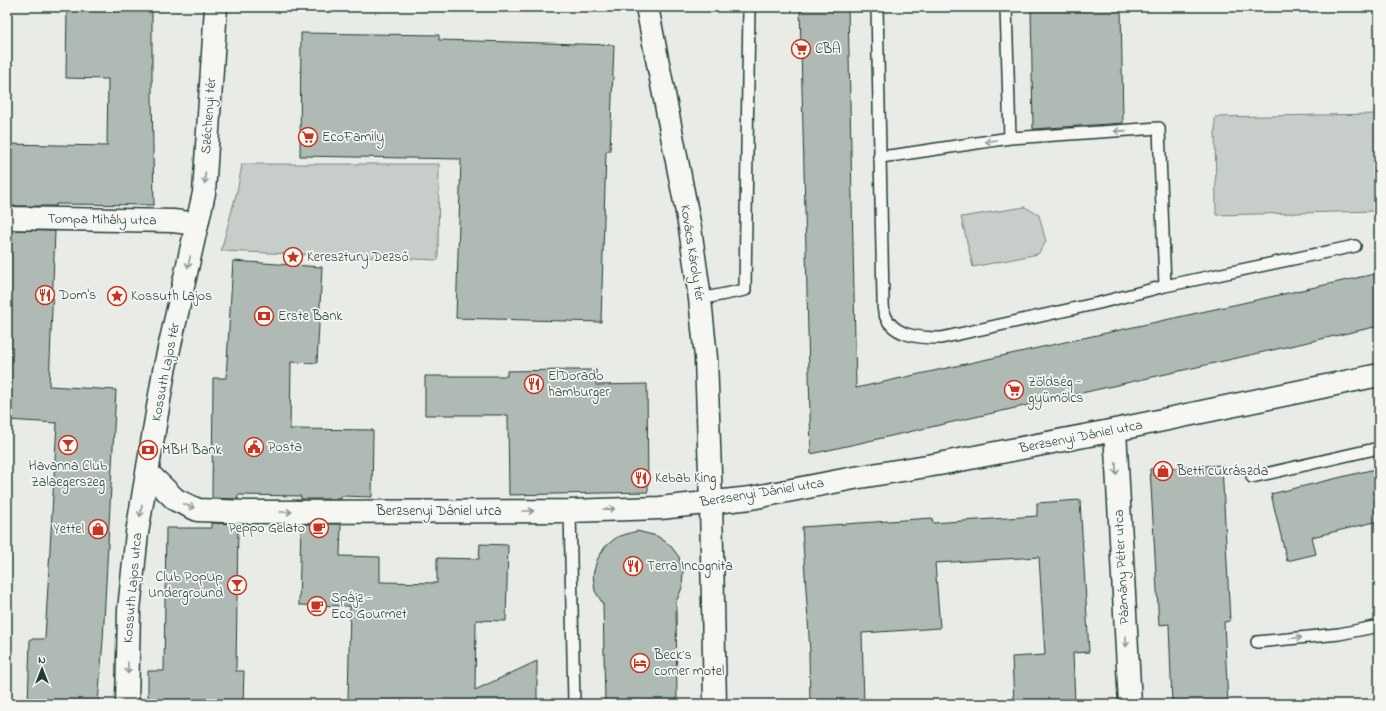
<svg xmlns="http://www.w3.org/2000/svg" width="1386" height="711" font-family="'Indie Flower',sans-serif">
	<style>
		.green { fill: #c7cec9; stroke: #73867e }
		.building { fill: #b0bab5; stroke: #1f3d34 }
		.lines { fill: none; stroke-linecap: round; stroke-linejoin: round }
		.lane-casing { stroke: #1f3d34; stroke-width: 14 }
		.street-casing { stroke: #1f3d34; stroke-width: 25 }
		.secondary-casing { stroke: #1f3d34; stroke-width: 25 }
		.lane { stroke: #f6f6f2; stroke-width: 11 }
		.street { stroke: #f6f6f2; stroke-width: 22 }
		.secondary { stroke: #f6f6f2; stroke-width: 22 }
		.oneway { stroke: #8a9a93 }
		.labels { text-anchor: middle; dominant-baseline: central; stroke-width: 3.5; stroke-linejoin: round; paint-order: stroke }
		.poi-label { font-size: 14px; fill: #1f3d34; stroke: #f6f6f2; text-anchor: start }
		.street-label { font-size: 14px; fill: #1f3d34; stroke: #f6f6f2 }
	</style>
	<rect width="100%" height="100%" fill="#e9ebe7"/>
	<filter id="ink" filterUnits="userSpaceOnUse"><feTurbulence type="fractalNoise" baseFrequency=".025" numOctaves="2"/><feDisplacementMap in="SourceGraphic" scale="8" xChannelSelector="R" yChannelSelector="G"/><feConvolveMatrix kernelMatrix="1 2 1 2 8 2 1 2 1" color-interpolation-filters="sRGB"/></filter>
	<g filter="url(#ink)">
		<path class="green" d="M1376,114L1378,211L1216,215L1215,117Z
			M242,164H439L438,260L221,251L238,187Z
			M1025,207L1039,215L1046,242L1038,254L973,267L961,217Z"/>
		<path class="building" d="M67,7H152V95L154,205L56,204V206H7V144L107,146L108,79L66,78Z
			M800,7H848L856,388L1379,273V326L811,454Z
			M1031,7H1121L1123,123L1033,129Z
			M301,33L439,35V40L614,45L610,151H606L601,322L456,318L461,159L300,156Z
			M7,230L55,231L49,386L116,390L103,640L98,704H28L30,639H45L57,423L7,420Z
			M233,261L322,267L317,363L291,362L290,429L373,430L372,497L341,496V499H301V496L238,495V499L212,498L213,378H226Z
			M565,370H596V385L647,384L648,492L509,495L508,415H425V376H507V371Z
			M1222,465L1230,621L1224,622L1228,704H1172L1169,624L1159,625L1150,469Z
			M1375,469L1379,487V521L1312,537L1316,554L1287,561L1271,494Z
			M1080,500L1089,652L1073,653L1075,704H1014L1012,657L1045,655L1039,557L935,563L940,628L862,633L864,704H810L809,652H810L802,527L932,518L933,523L1037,516V503Z
			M211,523L238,524L236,671H244L243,704H148V671H164L166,528H211Z
			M301,524H341L340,556L380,557V582L437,583V558L479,559L480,544L508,545L506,621L476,620L475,690L537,661V704H370V701H348L350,606L299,605Z
			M637,531L657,536L670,545L679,557L683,572L682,588L676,602L677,704H605L603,604L595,591L593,575L597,560L605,547L617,537Z"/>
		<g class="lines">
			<defs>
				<path id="lane" d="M877,7L883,299C883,303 883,308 884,312C891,337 921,338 941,338L1099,303L1165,286L1355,246
					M1006,7L1010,138
					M879,157L897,155L1010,138L1159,128L1165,286
					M700,299L745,290L749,7
					M1252,477L1379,448
					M570,511L574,704
					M1257,642L1339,634L1379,626"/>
				<path id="street" d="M7,218L173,221L197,224
					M1115,430L1130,704
					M148,473L176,500L198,510L247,512L570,511L660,508L751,498L854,478L939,464L1115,430L1379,375"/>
				<path id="secondary" d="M647,7L690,228L700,299L706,358L711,502L715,704
					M127,704L129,610L137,533L164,371L204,193L216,7"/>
			</defs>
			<use href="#lane" class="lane-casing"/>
			<use href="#street" class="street-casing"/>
			<use href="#secondary" class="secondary-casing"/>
			<use href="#lane" class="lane"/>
			<use href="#street" class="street"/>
			<use href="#secondary" class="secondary"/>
		</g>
		<defs><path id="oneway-shaft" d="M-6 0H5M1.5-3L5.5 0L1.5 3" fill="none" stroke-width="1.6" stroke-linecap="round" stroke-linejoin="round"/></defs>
		<g class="oneway">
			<use href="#oneway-shaft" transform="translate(1120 131) rotate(176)"/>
			<use href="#oneway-shaft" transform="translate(991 141) rotate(171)"/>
			<use href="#oneway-shaft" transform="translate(205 178) rotate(94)"/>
			<use href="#oneway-shaft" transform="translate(189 262) rotate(102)"/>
			<use href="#oneway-shaft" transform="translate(1116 469) rotate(87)"/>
			<use href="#oneway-shaft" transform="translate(189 506) rotate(23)"/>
			<use href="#oneway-shaft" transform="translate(609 509) rotate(-2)"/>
			<use href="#oneway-shaft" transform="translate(141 511) rotate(100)"/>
			<use href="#oneway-shaft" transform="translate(528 511)"/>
			<use href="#oneway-shaft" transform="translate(286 512)"/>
			<use href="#oneway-shaft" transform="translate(1296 638) rotate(-5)"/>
			<use href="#oneway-shaft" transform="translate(1126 641) rotate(87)"/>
			<use href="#oneway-shaft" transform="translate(128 668) rotate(91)"/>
		</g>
	</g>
	<defs>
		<symbol id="supermarket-ring" viewBox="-11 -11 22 22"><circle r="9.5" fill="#f6f6f2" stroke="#c8321e" stroke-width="1.5"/><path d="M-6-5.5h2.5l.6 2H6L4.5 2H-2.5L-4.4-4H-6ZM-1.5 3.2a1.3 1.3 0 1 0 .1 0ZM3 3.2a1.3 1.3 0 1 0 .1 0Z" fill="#c8321e"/></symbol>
		<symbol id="sight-ring" viewBox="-11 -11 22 22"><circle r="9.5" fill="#f6f6f2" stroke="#c8321e" stroke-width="1.5"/><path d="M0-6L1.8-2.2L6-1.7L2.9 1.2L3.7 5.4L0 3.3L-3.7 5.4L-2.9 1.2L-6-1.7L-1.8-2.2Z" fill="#c8321e"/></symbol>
		<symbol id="restaurant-ring" viewBox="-11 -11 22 22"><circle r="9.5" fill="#f6f6f2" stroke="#c8321e" stroke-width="1.5"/><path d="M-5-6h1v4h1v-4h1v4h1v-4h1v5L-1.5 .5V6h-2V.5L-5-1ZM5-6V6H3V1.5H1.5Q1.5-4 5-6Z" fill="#c8321e"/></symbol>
		<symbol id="bank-ring" viewBox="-11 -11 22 22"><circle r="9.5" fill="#f6f6f2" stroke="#c8321e" stroke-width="1.5"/><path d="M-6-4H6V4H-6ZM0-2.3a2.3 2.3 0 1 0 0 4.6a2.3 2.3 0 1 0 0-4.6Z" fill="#c8321e"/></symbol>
		<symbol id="bar-ring" viewBox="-11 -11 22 22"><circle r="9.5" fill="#f6f6f2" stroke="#c8321e" stroke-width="1.5"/><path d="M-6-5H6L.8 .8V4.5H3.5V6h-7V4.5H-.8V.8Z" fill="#c8321e"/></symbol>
		<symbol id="civic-ring" viewBox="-11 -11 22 22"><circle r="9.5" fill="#f6f6f2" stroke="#c8321e" stroke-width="1.5"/><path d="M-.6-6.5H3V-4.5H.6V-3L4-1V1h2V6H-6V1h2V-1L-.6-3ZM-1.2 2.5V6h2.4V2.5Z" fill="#c8321e"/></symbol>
		<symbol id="shop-ring" viewBox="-11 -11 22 22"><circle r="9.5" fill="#f6f6f2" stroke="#c8321e" stroke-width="1.5"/><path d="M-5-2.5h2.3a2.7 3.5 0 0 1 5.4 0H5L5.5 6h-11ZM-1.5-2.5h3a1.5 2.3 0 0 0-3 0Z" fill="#c8321e"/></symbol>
		<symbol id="cafe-ring" viewBox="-11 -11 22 22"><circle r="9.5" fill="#f6f6f2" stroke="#c8321e" stroke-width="1.5"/><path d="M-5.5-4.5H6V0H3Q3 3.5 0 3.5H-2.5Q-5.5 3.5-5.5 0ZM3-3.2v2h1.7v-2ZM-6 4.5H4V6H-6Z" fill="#c8321e"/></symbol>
		<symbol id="hotel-ring" viewBox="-11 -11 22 22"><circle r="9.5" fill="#f6f6f2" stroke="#c8321e" stroke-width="1.5"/><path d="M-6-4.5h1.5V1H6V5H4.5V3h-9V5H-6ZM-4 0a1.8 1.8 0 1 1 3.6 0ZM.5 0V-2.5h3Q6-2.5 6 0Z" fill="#c8321e"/></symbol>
	</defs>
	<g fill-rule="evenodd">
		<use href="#supermarket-ring" x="790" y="38" width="22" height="22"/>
		<use href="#supermarket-ring" x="297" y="126" width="22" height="22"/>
		<use href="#sight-ring" x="282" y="246" width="22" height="22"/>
		<use href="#restaurant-ring" x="34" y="284" width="22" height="22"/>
		<use href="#sight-ring" x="106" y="285" width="22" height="22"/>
		<use href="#bank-ring" x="253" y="305" width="22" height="22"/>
		<use href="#restaurant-ring" x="523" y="373" width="22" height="22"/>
		<use href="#supermarket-ring" x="1003" y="379" width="22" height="22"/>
		<use href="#bar-ring" x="57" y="434" width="22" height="22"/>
		<use href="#civic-ring" x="243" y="436" width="22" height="22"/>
		<use href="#bank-ring" x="137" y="439" width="22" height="22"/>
		<use href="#shop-ring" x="1152" y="460" width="22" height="22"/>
		<use href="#restaurant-ring" x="630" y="467" width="22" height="22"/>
		<use href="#cafe-ring" x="308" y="517" width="22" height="22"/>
		<use href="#shop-ring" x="87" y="518" width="22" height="22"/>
		<use href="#restaurant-ring" x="622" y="555" width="22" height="22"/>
		<use href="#bar-ring" x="226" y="574" width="22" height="22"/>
		<use href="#cafe-ring" x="306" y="595" width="22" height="22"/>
		<use href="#hotel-ring" x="629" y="652" width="22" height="22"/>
	</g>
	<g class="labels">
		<g class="poi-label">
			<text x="815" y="49">CBA</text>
			<text x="322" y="137">EcoFamily</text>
			<text x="307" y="257">Keresztury Dezső</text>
			<text x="59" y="295">Dom's</text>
			<text x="131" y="296">Kossuth Lajos</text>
			<text x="278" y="316">Erste Bank</text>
			<text x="548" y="376">ElDorado<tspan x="548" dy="16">hamburger</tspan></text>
			<text x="1028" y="382">Zöldség -<tspan x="1028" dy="16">gyümölcs</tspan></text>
			<text x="268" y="447">Posta</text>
			<text x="162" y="450">MBH Bank</text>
			<text x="68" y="466" text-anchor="middle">Havanna Club<tspan x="68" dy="16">Zalaegerszeg</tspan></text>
			<text x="1177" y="471">Betti cukrászda</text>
			<text x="655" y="478">Kebab King</text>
			<text x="305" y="528" text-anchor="end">Peppo Gelato</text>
			<text x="84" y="529" text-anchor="end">Yettel</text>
			<text x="647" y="566">Terra Incognita</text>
			<text x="223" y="577" text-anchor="end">Club PopUp<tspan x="223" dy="16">Underground</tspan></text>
			<text x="331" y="598">Spájz -<tspan x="331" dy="16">Eco Gourmet</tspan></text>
			<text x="654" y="655">Beck´s<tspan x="654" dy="16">corner motel</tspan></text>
		</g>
		<g class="street-label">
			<text transform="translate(209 116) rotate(-86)">Széchenyi tér</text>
			<text transform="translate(102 220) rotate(1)">Tompa Mihály utca</text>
			<text transform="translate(692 253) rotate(81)">Kovács Károly tér</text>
			<text transform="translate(166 372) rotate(-79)">Kossuth Lajos tér</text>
			<text transform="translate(1081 437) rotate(-11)">Berzsenyi Dániel utca</text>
			<text transform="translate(762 493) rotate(-9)">Berzsenyi Dániel utca</text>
			<text x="439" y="511">Berzsenyi Dániel utca</text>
			<text transform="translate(1122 567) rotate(-93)">Pázmány Péter utca</text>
			<text transform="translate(133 588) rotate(-85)">Kossuth Lajos utca</text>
		</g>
	</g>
	<rect width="1386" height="711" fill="none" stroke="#f6f6f2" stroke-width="24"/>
	<rect x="12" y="12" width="1362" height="687" fill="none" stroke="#1f3d34" stroke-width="1.5" filter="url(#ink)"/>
	<g transform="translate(42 669)" stroke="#f6f6f2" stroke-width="3" paint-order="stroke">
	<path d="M0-3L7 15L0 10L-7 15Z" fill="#1f3d34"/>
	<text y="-6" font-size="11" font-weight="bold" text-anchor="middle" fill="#1f3d34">N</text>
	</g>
</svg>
